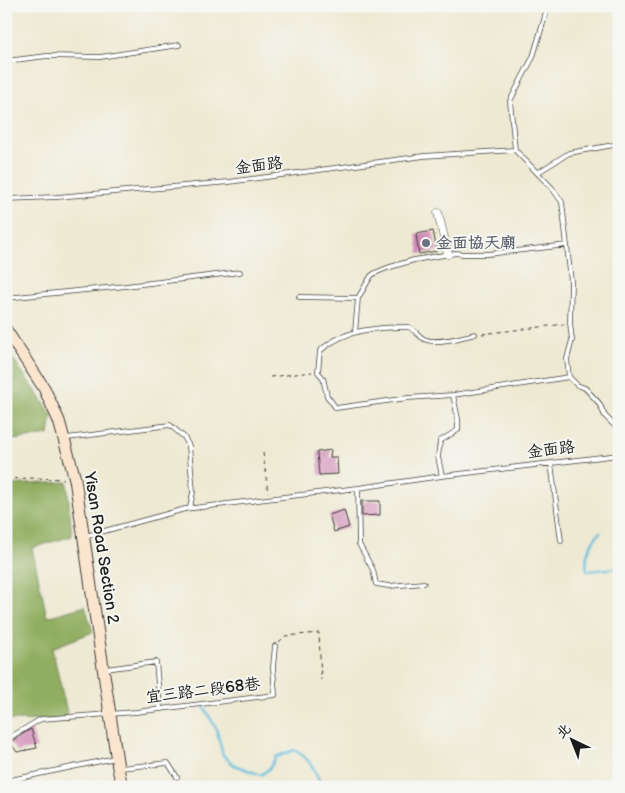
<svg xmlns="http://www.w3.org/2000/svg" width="625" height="793" font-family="'Balsamiq Sans','LXGW WenKai TC',sans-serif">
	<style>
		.forest { fill: #91ae61; stroke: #56653e }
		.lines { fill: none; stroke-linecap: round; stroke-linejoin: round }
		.stream { stroke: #5ebddc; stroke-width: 2.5 }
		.building { fill: #d18bb7 }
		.lane-casing { stroke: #3c3b37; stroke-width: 5.5 }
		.street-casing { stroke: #3c3b37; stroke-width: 9 }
		.secondary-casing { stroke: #3c3b37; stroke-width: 13 }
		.path { stroke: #3c3b37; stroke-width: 1; stroke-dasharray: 4 4; stroke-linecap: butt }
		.lane { stroke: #fff; stroke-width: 4 }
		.street { stroke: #fff; stroke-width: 8 }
		.secondary { stroke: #fce5cf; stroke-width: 11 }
		.worship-dot { fill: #6b7280; stroke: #f6f6f2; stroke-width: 2 }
		.labels { text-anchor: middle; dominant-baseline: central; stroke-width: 4; stroke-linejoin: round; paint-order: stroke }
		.street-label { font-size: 16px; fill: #1c1c1c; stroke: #f6f6f2 }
		.worship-label { font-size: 16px; font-weight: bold; fill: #5b616d; stroke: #f6f6f2; text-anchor: start }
	</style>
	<rect width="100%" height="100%" fill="#f6f6f2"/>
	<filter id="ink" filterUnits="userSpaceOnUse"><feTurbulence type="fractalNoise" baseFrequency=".02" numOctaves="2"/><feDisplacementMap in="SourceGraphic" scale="10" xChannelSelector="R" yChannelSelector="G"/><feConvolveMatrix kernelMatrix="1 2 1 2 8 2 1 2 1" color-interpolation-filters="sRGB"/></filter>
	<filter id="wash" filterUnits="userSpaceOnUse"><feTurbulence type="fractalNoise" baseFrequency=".0096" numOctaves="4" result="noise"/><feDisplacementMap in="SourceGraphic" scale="20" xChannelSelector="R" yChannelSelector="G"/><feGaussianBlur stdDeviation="1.12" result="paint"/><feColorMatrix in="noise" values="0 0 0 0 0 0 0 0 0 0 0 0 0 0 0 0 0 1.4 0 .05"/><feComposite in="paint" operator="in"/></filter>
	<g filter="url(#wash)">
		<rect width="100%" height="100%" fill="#eee9d2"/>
		<path class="forest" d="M6,349L52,414L49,435L6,441Z
			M67,482L72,536L32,548L47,617L85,606L93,632L52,648L69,721L6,720V485Z"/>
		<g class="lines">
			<path class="stream" d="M600,532C590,544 584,555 587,571L619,568
				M204,707L216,728L223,755L234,765L261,775L270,768L276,757L294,750C310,758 316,771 321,787"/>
		</g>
		<g id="blocks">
			<path class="building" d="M433,231L437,251L419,254L416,234Z
				M331,450L330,457H337L338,474L319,475L317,452Z
				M362,501H380V515L362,516Z
				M344,510L349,527L334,532L329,515Z
				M31,729L37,748L17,752L10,742Z"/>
		</g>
	</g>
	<g filter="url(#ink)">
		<use href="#blocks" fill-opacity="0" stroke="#3c3b37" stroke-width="1"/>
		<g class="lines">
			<defs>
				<path id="lane" d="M547,6L544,20L533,57L510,101L515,150L552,188L562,202L571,281L570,323L572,340L567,359L569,377L577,385L585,388L599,403L605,416L614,425H619
					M6,61L47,56L100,57L179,45
					M537,173L569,153L619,144
					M6,199L57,197L229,182L424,156L515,150
					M299,297L358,298
					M6,298L126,286L240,272
					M355,332L358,298L371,276L375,273L387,268L414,260L456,253L463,254H488L567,245
					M475,334C463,337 436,345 424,339C419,336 414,330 409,327C379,327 343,329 320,351L318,372L323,378L327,396L336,408L408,398L453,395L569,377
					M67,438L170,425L184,437L189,446L193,492L190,508
					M551,463L561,541
					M442,476L438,457L440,441L458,430V419L453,395
					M358,488L359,544L373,570L376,584L389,586L424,583
					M86,536L185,509L358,488L442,476L619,455
					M106,669L156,662L160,708
					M9,738L41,719L136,712L275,695L273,667L275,646
					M120,768L168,763L177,777
					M6,781L115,758"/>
				<path id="street" d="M438,213L448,254"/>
				<path id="secondary" d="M6,330L44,388L59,421L75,479L118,768L122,787"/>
			</defs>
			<use href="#lane" class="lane-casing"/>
			<use href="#street" class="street-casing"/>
			<use href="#secondary" class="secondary-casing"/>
			<path class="path" d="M482,334L565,324
				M270,377L312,372
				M263,453L268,493
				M6,479L34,478L64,479
				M279,642L285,636L319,633L321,680"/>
			<use href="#lane" class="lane"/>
			<use href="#street" class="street"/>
			<use href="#secondary" class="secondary"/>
		</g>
	</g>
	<circle class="worship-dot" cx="426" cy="243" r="5"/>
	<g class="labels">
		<g class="street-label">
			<text transform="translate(259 166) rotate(-7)">金面路</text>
			<text transform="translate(551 450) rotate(-7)">金面路</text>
			<text transform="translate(101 548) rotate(81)">Yisan Road Section 2</text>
			<text transform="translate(203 691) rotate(-7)">宜三路二段68巷</text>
		</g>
		<g class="worship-label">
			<text x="436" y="243">金面協天廟</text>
		</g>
	</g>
	<rect width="625" height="793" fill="none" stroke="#f6f6f2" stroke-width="25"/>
	<g transform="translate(572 740) rotate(317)" stroke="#f6f6f2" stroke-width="4" paint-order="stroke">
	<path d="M0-4L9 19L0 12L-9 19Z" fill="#1c1c1c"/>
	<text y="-8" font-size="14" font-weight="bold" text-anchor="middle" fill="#1c1c1c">北</text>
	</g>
</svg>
